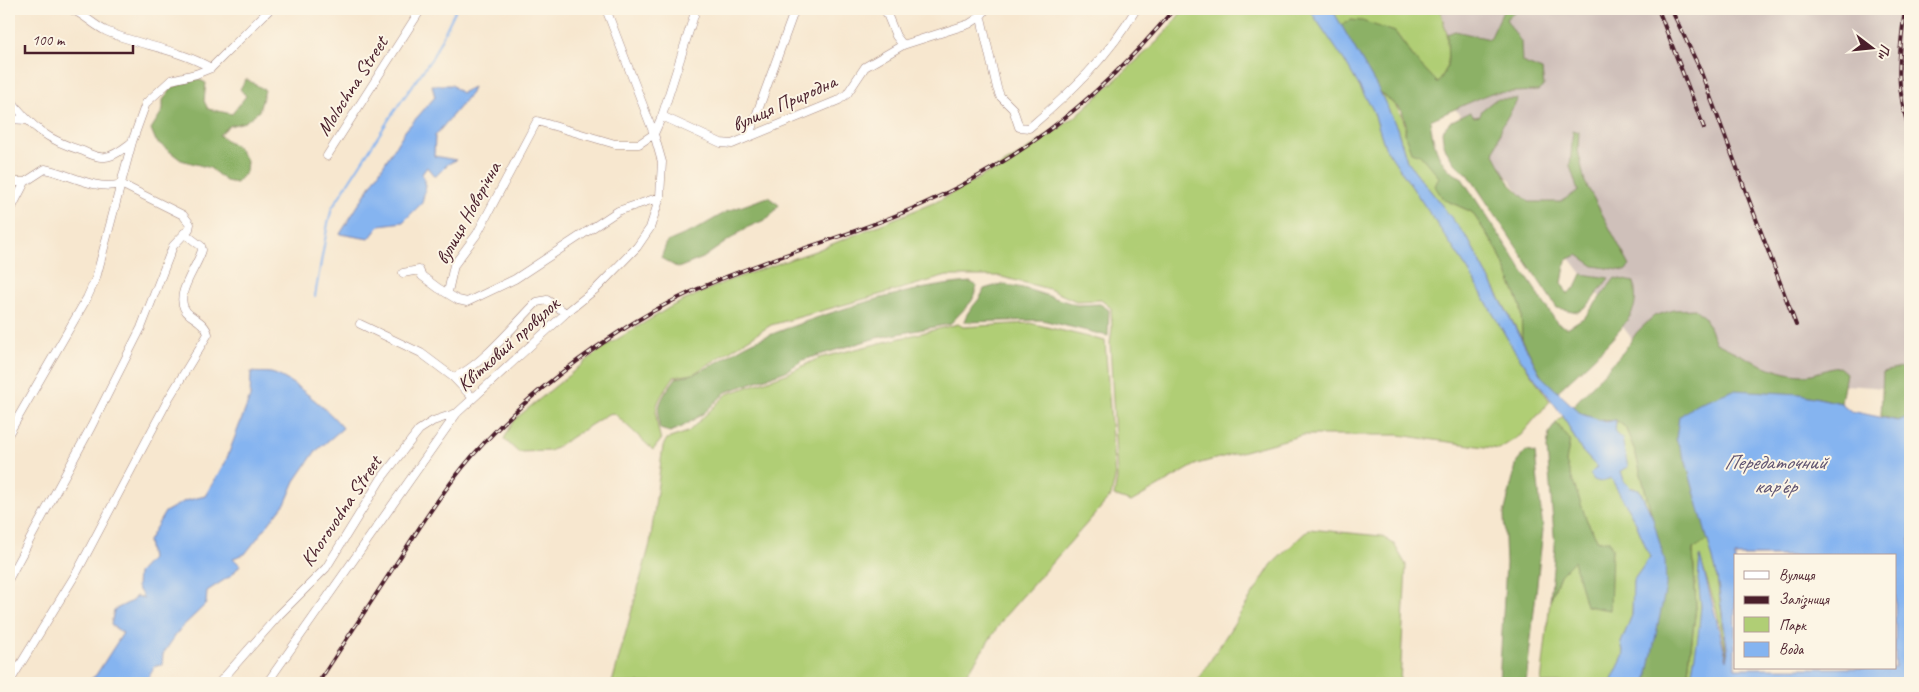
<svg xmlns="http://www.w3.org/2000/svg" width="1919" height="692" font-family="Caveat,sans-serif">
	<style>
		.industrial { fill: #cfc0ba }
		.green { fill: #b0ce75; stroke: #7d7650 }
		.forest { fill: #8cb166; stroke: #6b6848 }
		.water { fill: #85b4f0; stroke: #686a8e; fill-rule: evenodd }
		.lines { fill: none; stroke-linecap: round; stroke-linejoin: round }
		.stream { stroke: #85b4f0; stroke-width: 2 }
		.minor-casing { stroke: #a0837d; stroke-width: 9 }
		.minor { stroke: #fff; stroke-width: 8 }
		.rail-casing { stroke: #4a1f2b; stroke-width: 4 }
		.rail { stroke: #fcf5e5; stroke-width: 2; stroke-dasharray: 5.5; stroke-linecap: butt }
		.labels { text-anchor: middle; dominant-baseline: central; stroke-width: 4; stroke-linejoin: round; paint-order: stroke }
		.street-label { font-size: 20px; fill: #4a1f2b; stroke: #fcf5e5 }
		.water-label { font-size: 21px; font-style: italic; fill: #5f5370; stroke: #fcf5e5 }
	</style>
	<rect width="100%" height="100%" fill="#fcf5e5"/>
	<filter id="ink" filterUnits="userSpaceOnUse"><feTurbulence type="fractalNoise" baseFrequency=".02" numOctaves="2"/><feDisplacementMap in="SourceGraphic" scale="10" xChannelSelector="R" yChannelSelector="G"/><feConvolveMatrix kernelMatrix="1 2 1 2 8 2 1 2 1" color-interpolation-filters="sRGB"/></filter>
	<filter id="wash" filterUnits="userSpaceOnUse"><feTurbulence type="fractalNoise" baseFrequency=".0096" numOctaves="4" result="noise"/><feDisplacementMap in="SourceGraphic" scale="20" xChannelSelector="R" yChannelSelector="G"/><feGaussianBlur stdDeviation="1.12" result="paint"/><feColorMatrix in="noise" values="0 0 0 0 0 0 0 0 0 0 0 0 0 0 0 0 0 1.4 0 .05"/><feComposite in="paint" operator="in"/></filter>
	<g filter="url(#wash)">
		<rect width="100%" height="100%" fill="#f7e7cf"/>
		<path class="industrial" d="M1422,9H1910V390L1656,370L1419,62Z"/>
		<path class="green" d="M1184,9H1309L1344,60L1373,110L1385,147L1468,270L1514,350L1550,401L1521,435L1499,449L1399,435H1303L1197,464L1131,502L1114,496L1117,478L1110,343L1112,328L1111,308L1101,300L1076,301L1049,289L998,276H947L771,325L693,374L674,377C655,404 652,407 661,440L653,450L614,413L608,414L550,451L518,452L504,439L514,420L601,349L672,306L727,281L815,251L938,201L1018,156L1075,117L1159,40Z
			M1332,9H1440L1447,34L1448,66L1438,84L1415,59L1395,32L1351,20L1341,25Z
			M1380,92C1395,105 1407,114 1405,135L1439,177L1443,199L1472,212L1498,251L1521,307L1522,339L1468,239L1407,161L1397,128Z
			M1030,323L1105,341L1115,478L1111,496L1005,616L961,683H612L650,544L663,446L667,439L688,432L727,394L786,374L819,358L958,324L963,327Z
			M1563,416L1581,450L1597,467L1611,478L1636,523L1650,557L1633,581L1632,615L1621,643L1624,655L1611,683H1541L1550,601L1560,575L1574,560L1610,572L1612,548L1609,541H1598C1585,518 1570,490 1566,463C1565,456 1569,447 1570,440L1556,423Z
			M1616,420L1625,427L1635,451L1652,516L1639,489L1631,488L1624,481L1621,471L1628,467L1615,433Z
			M1309,529L1381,536L1394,544L1406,565L1400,683H1196L1272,564Z
			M1708,540L1716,570L1728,661L1716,608L1700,558C1698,574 1700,588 1701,605C1702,627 1696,650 1692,672L1688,673L1696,607L1693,549Z"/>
		<path class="forest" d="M1504,9H1518L1506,19L1521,42L1522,62L1542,70L1544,86L1538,91L1491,93L1430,120C1433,142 1438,168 1461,177L1557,323L1567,328L1585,317L1615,278L1634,282C1636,294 1637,305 1630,316C1615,340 1578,372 1557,392L1541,376L1522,339L1521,307L1498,251L1472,212L1443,199L1435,186L1439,177L1420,155L1411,152L1405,135L1406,124L1402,111L1380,92L1341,25L1351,20L1362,21L1395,32L1415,59L1438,83L1448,66L1447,34L1455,31L1490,39Z
			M198,79L206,83L204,101L208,109L232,114L246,96L240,89L246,79L265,90L259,111L245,122L229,126L219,135L238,148L247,161L246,172L236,183L226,181L210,168L181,160L156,141L151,129L163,110V100L173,87Z
			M1496,99H1518L1502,126L1494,154L1510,184L1529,202H1560L1578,191L1570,166L1573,130L1579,132L1578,150L1585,182L1630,266L1625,271L1594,266L1578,255L1566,260L1562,283L1567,294L1576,287L1582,274L1609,278L1589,304L1578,312L1557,308L1468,174C1452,163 1443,151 1442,131L1450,122L1470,112L1474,117L1480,116L1482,110Z
			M768,197L779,205L769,218L746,228L703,258L678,268L661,258L667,242L695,230L728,211Z
			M971,282L976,286V293L971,302L950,324L876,338L803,360L786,371L726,392L704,413L682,427L670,432L660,429C654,407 663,395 676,378C706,374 728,353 755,341C818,315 903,287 971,282Z
			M1001,284L1023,288L1077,305L1100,304L1109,310L1108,336L1042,320L964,322C967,308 980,303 984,289Z
			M1695,309L1705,318L1716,343C1743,355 1774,375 1804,375C1815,375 1827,368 1839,367L1846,373L1841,403L1800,394L1676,439L1686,462L1708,540L1693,549L1696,607L1688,672H1692L1688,683H1646L1653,644L1652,516L1635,451L1625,427L1616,420C1602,423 1583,416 1572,407L1624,351L1637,332L1654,316L1673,310Z
			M1910,366V416L1898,421L1881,416L1883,372Z
			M1556,423L1570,440L1566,462L1587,521L1598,541H1609L1612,548L1610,610L1586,606L1574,561L1560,575L1550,601L1555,547L1547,448L1549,433Z
			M1526,451L1535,453L1543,530L1526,683H1499L1506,564L1504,514L1517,461Z"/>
		<path class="water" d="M1309,9H1332L1380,92L1397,128L1407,161L1468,239L1541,376L1581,414L1606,422L1616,420L1615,433L1622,439L1628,467L1621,471L1624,481L1631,488L1639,489L1652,516L1665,561L1666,586L1646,683L1611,682L1624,655L1621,643L1632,615L1633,581L1650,557L1636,523L1611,478L1600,482L1594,480L1590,474L1597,467L1581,450L1563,416L1514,350L1468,270L1385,147L1373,110L1344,60Z
			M432,85H452L461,93L473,87L471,93L435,136L434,156L456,160L448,164L435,177L427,167L422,174L426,185L422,203L403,222L380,225L369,239L340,234L405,131L435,97Z
			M251,372C257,373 264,372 271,373C290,377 331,412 343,428L315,452L295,481L286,502L245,554L233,558L240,565L232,575L207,591L206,604L180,629L163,654L162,665L155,666L145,683H86L96,675L123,633L111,625L114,610L132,601L136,596L144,598L137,587L138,573L151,559L148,541L165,512L185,501L205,496L225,463L250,397Z
			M1734,390L1800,394L1841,403L1851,411L1898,421L1910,416V683H1688L1692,672L1698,637L1701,606L1698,579L1700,556L1727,660L1728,655L1716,570L1686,462L1676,439L1679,417L1696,404ZM1735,556H1895V668H1735Z"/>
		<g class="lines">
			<path class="stream" d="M315,296L328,223L332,208L393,113L432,58L456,9"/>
		</g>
	</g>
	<g filter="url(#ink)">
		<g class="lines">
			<defs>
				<path id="minor" d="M70,9C83,13 93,25 106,31C140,46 176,48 211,68
					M885,9L896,36L903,45
					M979,9L997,88L1000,96L1013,109L1019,127L1029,128C1069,94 1110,55 1136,9
					M9,98C32,128 47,140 83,151C89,154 98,158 105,157C115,156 124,148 132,142
					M662,116L721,143L732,144L839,100L847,94L865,67L903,45L969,24L980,17L986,9
					M9,119L26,120
					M749,135L795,9
					M327,156L421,9
					M9,182H25L45,169C70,174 94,191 121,184L183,215L190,224L189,229L173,246L141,328L91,427L9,578
					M9,213L25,182
					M403,273L419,270L422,276L438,288L458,300L467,302L515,279L618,211L660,197
					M448,292L454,265L477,234L537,121L615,144H639L654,134L662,116L696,9
					M360,324L421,353L453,377
					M473,398L453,377C477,371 518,321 537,302L547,300L566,313
					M9,433L87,298L96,278L132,142L146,103L171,80L196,74L211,68L270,9
					M9,683L77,572L169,398L208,334C206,325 197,320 190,315C169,299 197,269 202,250L201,246L184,233
					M219,683L279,615L326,568L381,479L419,430L433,421L457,413
					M267,683L457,413L566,313L597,288L637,247L650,228L660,197L662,162L654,134L606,9"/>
			</defs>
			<use href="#minor" class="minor-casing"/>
			<use href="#minor" class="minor"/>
			<defs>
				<path id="rail" d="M1658,9L1704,128
					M1671,9L1699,67L1796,325
					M1905,9C1899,58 1894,83 1910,132
					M318,683C345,641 373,599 401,556C426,517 452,477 484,443C525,398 581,356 633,323C711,274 802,252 887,219C1006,173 1093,106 1174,9"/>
			</defs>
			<use href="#rail" class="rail-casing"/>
			<use href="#rail" class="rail"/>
		</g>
	</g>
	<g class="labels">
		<g class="street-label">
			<text transform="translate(352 86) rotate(-57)">Molochna Street</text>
			<text transform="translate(784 103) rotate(-24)">вулиця Природна</text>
			<text transform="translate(468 213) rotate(-61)">вулиця Новорічна</text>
			<text transform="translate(508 344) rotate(-42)">Квітковий провулок</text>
			<text transform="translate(341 511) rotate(-56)">Khorovodna Street</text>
		</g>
		<g class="water-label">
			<text x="1775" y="462">Передаточний<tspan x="1775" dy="24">кар'єр</tspan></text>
		</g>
	</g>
	<rect width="1919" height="692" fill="none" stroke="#fcf5e5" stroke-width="30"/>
	<rect x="1734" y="554" width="162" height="115" fill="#fcf5e5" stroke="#b59f9b"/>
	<rect x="1744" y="571" width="25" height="8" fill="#ffffff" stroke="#b59f9b"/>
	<text x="1779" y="580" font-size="15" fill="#4a1f2b">Вулиця</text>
	<rect x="1744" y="596" width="25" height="8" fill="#4a1f2b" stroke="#b59f9b"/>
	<text x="1779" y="604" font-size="15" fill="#4a1f2b">Залізниця</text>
	<rect x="1744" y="617" width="25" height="15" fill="#b0ce75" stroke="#b59f9b"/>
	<text x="1779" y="630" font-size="15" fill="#4a1f2b">Парк</text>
	<rect x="1744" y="642" width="25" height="15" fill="#85b4f0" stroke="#b59f9b"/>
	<text x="1779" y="654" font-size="15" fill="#4a1f2b">Вода</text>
	<g transform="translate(1872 48) rotate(106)" stroke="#fcf5e5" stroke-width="4" paint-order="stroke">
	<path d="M0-4L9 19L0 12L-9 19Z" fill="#4a1f2b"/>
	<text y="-8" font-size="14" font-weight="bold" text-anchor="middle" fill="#4a1f2b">Пн</text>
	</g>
	<path d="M25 45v8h108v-8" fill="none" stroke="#4a1f2b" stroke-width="2.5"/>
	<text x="32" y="45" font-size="15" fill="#4a1f2b" stroke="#fcf5e5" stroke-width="4" paint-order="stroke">100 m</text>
</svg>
